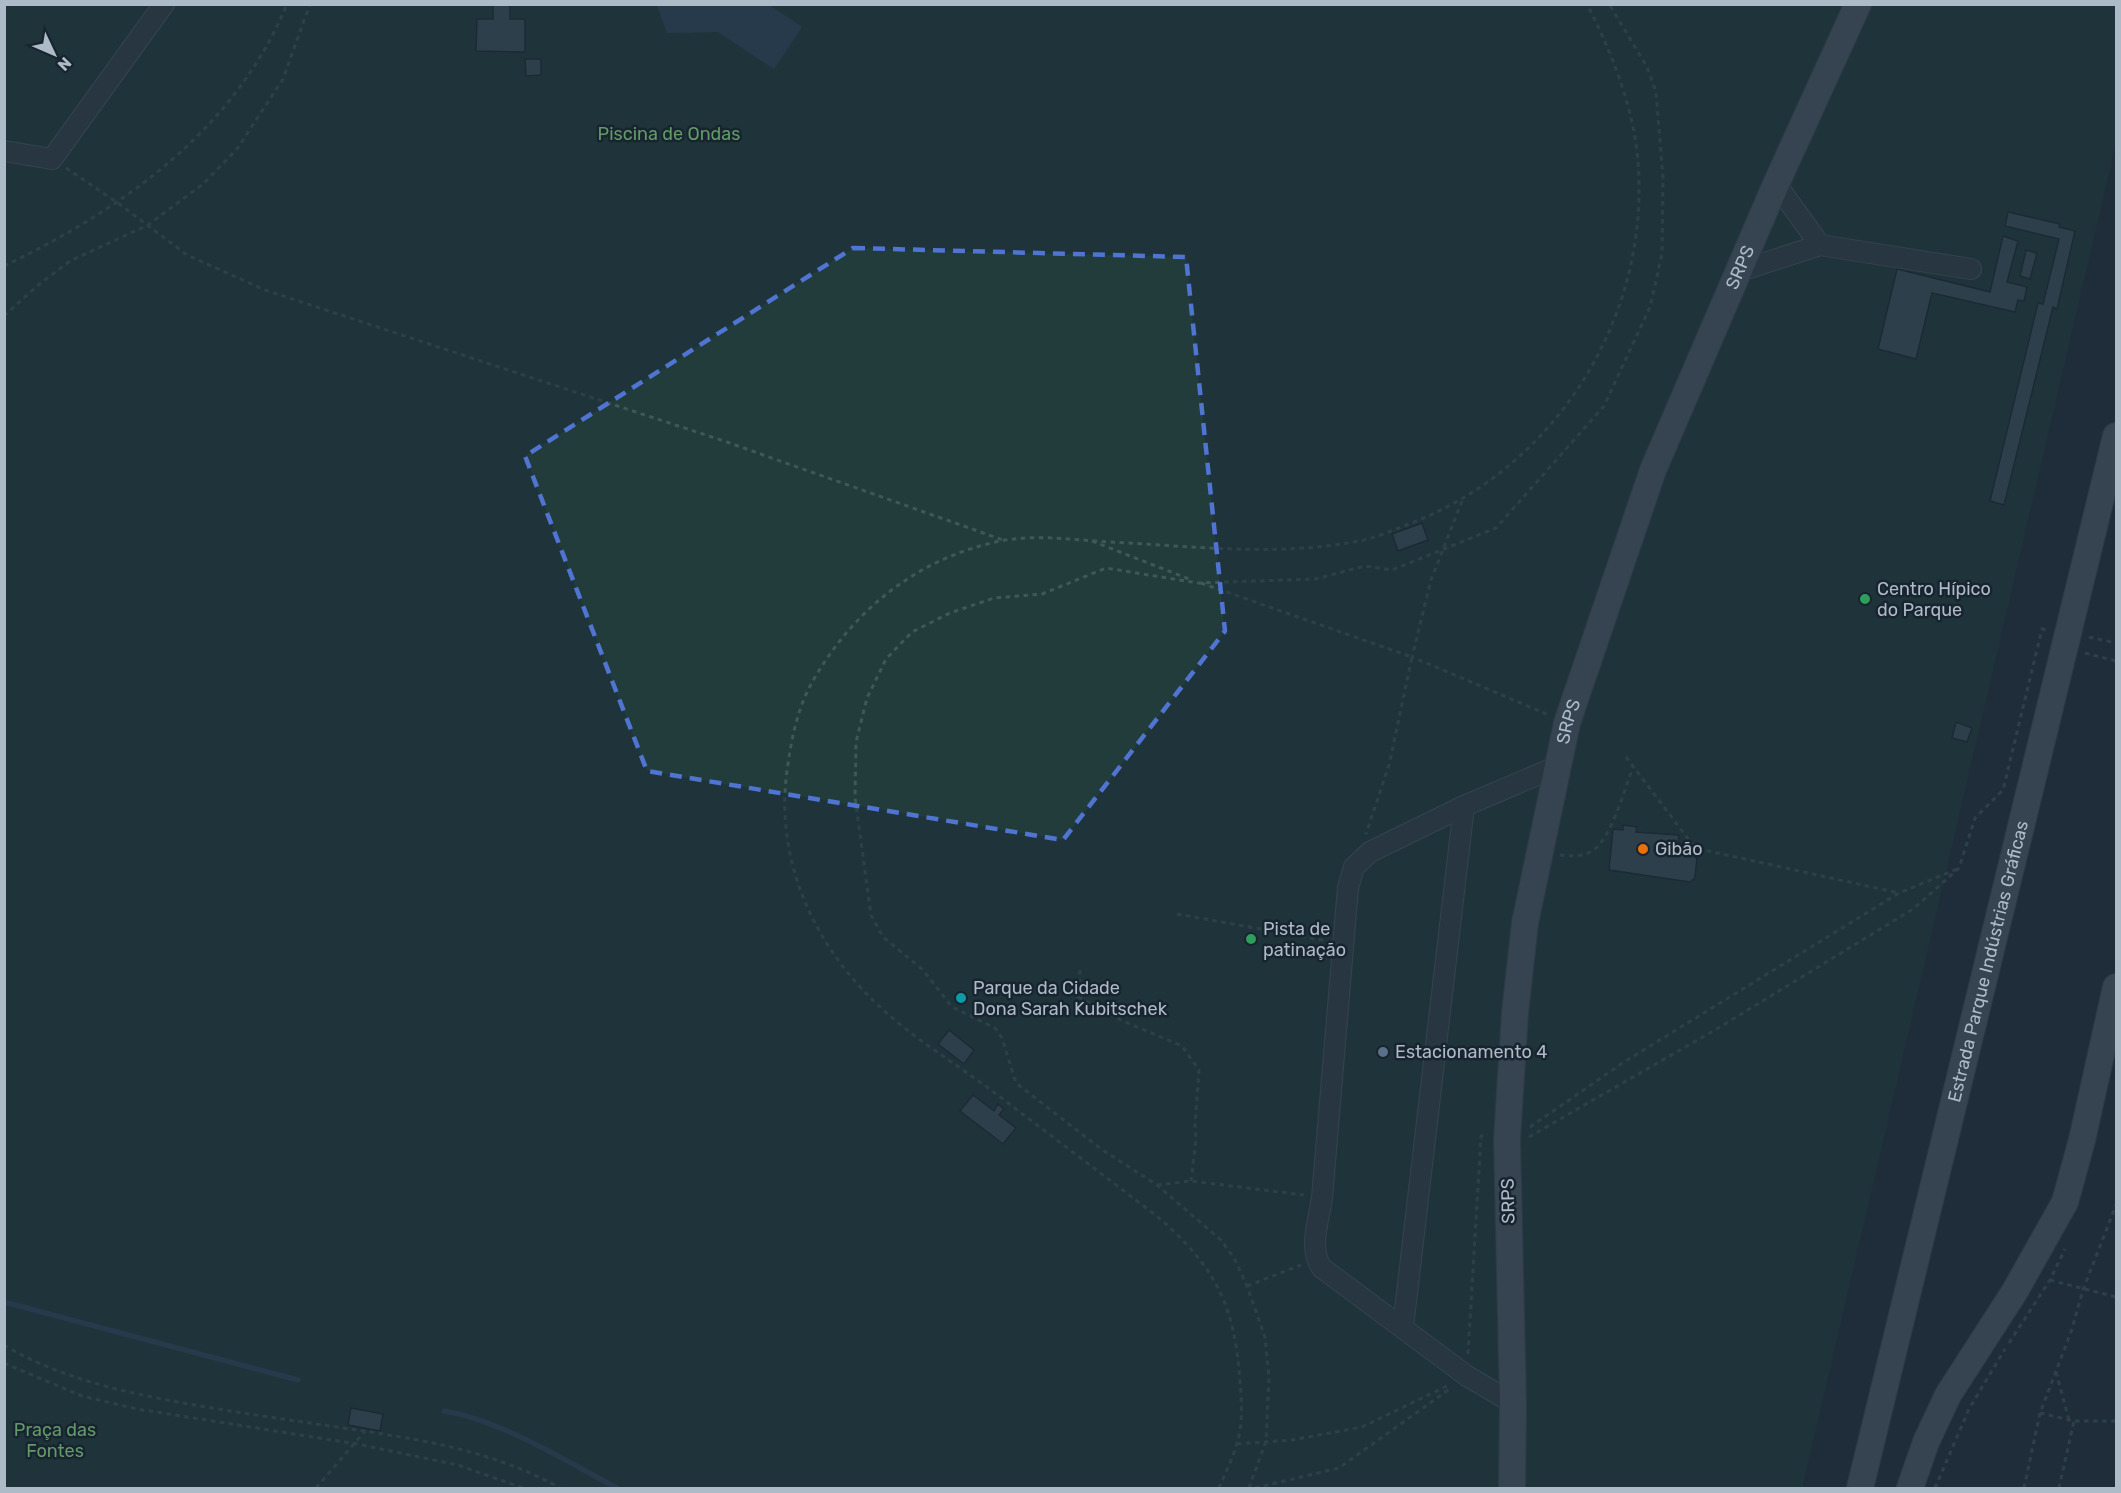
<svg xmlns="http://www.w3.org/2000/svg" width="2121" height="1493" font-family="Rubik,sans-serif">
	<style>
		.green { fill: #213c3b }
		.water { fill: #2f4a62 }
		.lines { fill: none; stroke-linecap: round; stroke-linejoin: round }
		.stream { stroke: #2f4a62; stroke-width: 5 }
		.building { fill: #425462; stroke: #1a2631; stroke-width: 1.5 }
		.minor-casing { stroke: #505d68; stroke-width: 22 }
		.major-casing { stroke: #3f4b57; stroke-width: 28 }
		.path { stroke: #3e5858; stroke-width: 3; stroke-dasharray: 4.5 4.5; stroke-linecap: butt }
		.minor { stroke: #33404b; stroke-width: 20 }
		.major { stroke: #505f6b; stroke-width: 26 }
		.marked { fill: none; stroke: #4f74d2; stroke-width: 4.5; stroke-dasharray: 12 8; stroke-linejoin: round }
		.leisure-dot { fill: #2e9e5b; stroke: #18242f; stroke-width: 2 }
		.food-dot { fill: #e8710a; stroke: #18242f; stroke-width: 2 }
		.culture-dot { fill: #0f9aa8; stroke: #18242f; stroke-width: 2 }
		.service-dot { fill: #5c6f8a; stroke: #18242f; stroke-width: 2 }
		.labels { text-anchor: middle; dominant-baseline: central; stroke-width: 5; stroke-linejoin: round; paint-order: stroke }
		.park-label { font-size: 18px; fill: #629a68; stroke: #18242f }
		.street-label { font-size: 18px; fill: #adbac7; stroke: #18242f }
		.poi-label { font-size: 18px; fill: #adbac7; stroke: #18242f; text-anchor: start }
	</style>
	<rect width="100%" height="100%" fill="#1f2e3b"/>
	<path class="green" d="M4,5H2116V142L1802,1488H5Z"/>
	<path class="water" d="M657,5H769L802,27L774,69L718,32L667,33Z"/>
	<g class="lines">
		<path class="stream" d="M4,1302L298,1380
			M444,1411C500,1420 566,1461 617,1488"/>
	</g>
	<path class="building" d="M493,4H510V19H525V52L476,51L477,19H493Z
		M525,59H541V75L526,76Z
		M2008,212L2060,224L2059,227L2075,231L2057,309L2053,307L2004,505L1990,501L2038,303L2043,304L2059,239L2005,226Z
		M2003,236L2018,241L2007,282L2027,287L2024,301L2018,300L2015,312L1932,293L1916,359L1878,349L1897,269L1990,292Z
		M2026,250L2037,253L2030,279L2020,276Z
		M1422,523L1428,540L1398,551L1392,534Z
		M1956,722L1972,728L1967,742L1952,738Z
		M1623,825L1637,827L1636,832L1679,835L1678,843L1684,844L1683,848L1695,849V857L1697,858L1695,878L1690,882L1609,870L1613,829L1623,830Z
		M949,1030L974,1050L964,1064L938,1044Z
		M973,1095L994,1111L998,1104L1004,1109L999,1115L1016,1128L1003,1144L960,1111Z
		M351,1408L383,1414L380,1431L348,1425Z"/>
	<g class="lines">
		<defs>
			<path id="minor" d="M4,151L52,159L164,4
				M1776,184L1820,245
				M1740,271L1820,245L1971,269
				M1403,1327L1464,806
				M1513,1403L1467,1376L1322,1268C1308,1249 1319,1220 1322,1198L1348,888L1354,867L1370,852L1464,806L1556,767"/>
			<g id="major">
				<path id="s1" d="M1512,1488L1513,1403L1507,1139L1515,1013L1525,923L1567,723L1653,470L1776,184L1858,4"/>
				<path id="s2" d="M1860,1488L2116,436"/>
				<path d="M1910,1488L1926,1442L1948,1395L2015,1291L2065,1202L2082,1140L2116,987"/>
			</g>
		</defs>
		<use href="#minor" class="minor-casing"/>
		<use href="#major" class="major-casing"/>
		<path class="path" d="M66,168L118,203L187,255L265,290L724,441L1003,540
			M4,266C123,209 235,130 287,4
			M4,316L37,286L70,261L148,225L203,184L237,149L283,79L310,4
			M1462,501L1431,580L1412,657L1549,715
			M1092,541L1189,579
			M1201,583L1412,657L1389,765L1366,834
			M2089,637L2116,643
			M2085,653L2116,661
			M1626,757L1695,848L1899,893
			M1560,855C1570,856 1582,857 1592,851C1611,840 1625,788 1633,767
			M1177,914L1327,941
			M1080,970L1078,997L1123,1021L1182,1046L1199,1070L1195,1125L1196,1139L1191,1181
			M1530,1127L1624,1062L1899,893L1957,869
			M1529,1137L1720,1027L1913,909L1959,868L1975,818L2003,790L2042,629L2047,630
			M1157,1185L1191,1181L1304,1195
			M2050,1280L2116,1297
			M1247,1286L1301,1265
			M2009,1343L2050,1280L2065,1249
			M4,1345C54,1375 111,1389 167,1400C225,1411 284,1419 343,1428C419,1439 492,1450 560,1488
			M1468,1354L1481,1136L1487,1137
			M4,1363L82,1396L137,1409L357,1444L458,1465L523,1488
			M2056,1372L2069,1420
			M2040,1413L2074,1421H2116
			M1237,1444L1292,1440L1362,1427L1449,1385
			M316,1488L365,1431
			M1219,1488C1224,1475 1232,1461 1236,1446C1243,1427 1242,1402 1240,1383C1235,1305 1216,1268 1158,1217C1102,1174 1046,1132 991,1090C953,1062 913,1038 879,1006C812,944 773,856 788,764C792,735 799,704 814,679C855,608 919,558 1000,541C1037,534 1073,540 1110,542C1192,546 1277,557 1359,541C1375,538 1391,531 1406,525C1546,474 1641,334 1639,185C1639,121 1616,61 1587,4
			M1249,1488L1266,1441L1269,1378L1265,1337L1247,1286L1234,1258L1221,1240L1157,1185L1101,1149L1016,1083L1002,1038L995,1028L952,1007L922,969L883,937L871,915L855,798L856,742L867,698L886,659L912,632L950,613L994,598L1042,594L1106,568L1198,583L1315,579L1365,566L1392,570L1496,528L1604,406L1650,307L1662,254L1663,178L1656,92L1647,67L1609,4
			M1255,1488L1339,1468L1451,1388
			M1935,1488L1969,1409L2005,1349
			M2024,1488L2040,1413L2071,1332L2083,1290L2116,1205
			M2059,1488L2074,1421"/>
		<use href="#minor" class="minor"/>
		<use href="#major" class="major"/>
	</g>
	<path d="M0 0H2121V1493H0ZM853,248L1186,257L1225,631L1063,840L647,771L525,456Z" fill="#1f2e3b" fill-opacity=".55" fill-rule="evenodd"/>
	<path class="marked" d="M853,248L1186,257L1225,631L1063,840L647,771L525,456Z"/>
	<g class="leisure-dot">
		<circle cx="1865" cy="599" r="6"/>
		<circle cx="1251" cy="939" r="6"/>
	</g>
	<circle class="food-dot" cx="1643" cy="849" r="6"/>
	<circle class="culture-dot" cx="961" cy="998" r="6"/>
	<circle class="service-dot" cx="1383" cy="1052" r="6"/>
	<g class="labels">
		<g class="park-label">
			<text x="669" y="134">Piscina de Ondas</text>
			<text x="55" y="1430">Praça das<tspan x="55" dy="21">Fontes</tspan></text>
		</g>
		<g class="street-label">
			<text stroke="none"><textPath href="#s1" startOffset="1258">SRPS</textPath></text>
			<text stroke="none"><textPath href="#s1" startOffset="772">SRPS</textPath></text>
			<text stroke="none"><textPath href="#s2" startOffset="542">Estrada Parque Indústrias Gráficas</textPath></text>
			<text transform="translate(1508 1201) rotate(-91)">SRPS</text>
		</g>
		<g class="poi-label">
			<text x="1877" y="589">Centro Hípico<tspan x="1877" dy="21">do Parque</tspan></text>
			<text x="1655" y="849">Gibão</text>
			<text x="1263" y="929">Pista de<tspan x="1263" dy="21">patinação</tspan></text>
			<text x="973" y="988">Parque da Cidade<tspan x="973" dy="21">Dona Sarah Kubitschek</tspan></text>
			<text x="1395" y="1052">Estacionamento 4</text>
		</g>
	</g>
	<rect width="2121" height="1493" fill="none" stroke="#adbac7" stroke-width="12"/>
	<g transform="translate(54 54) rotate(134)" stroke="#18242f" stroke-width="4.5" paint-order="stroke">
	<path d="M0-4.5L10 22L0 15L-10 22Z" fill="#adbac7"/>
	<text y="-9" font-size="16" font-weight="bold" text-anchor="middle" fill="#adbac7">N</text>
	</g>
</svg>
